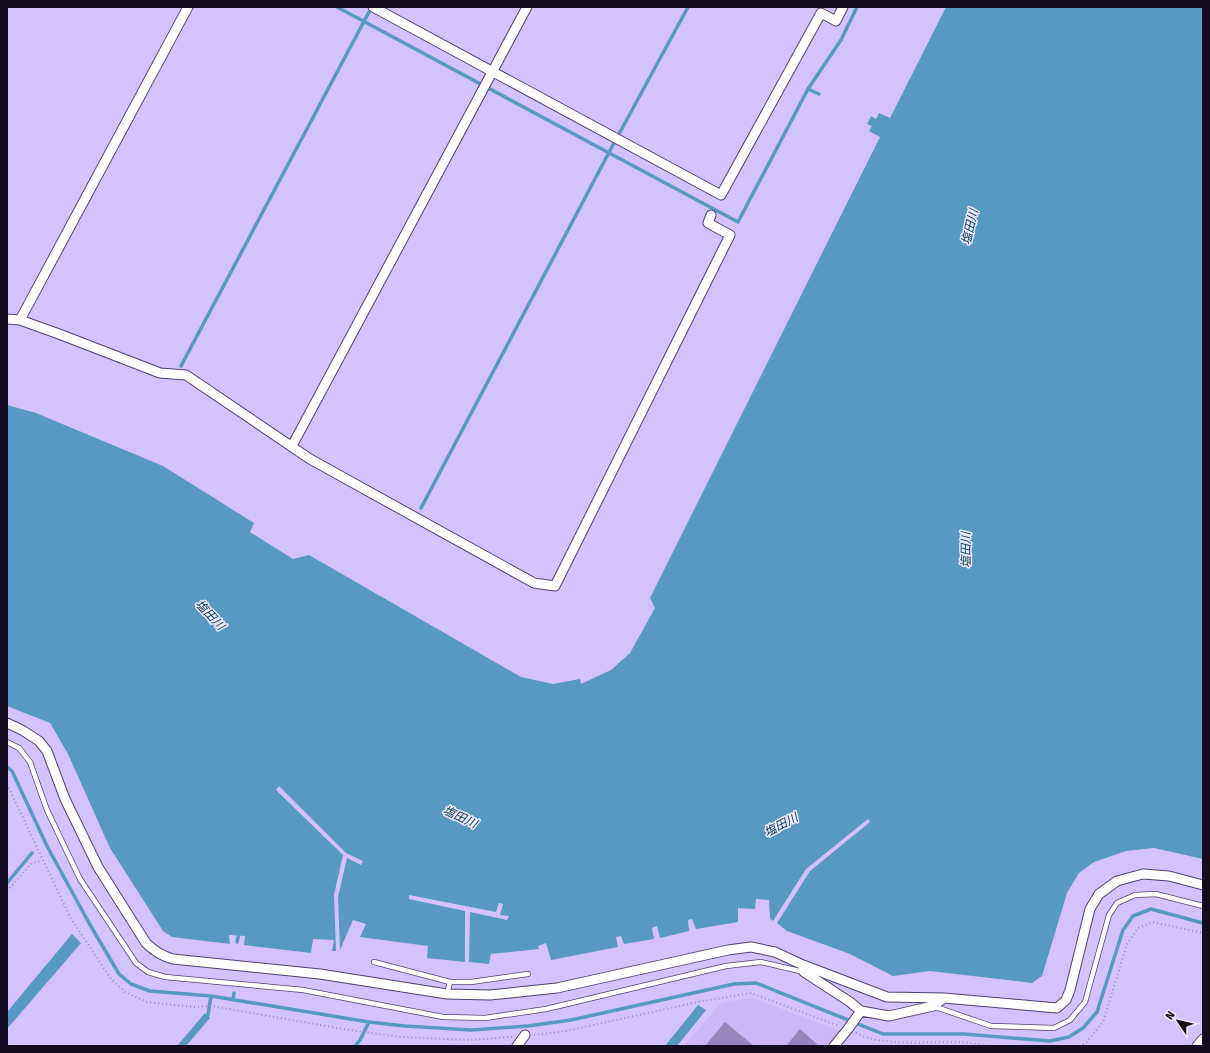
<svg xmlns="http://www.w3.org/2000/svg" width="1210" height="1053" font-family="'Fira Sans','Noto Sans JP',sans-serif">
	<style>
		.built { fill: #cbb7fa }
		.water { fill: #5799c3 }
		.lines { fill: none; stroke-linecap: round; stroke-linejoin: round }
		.stream { stroke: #5799c3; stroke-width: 3.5 }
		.building { fill: #9786be }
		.service-casing { stroke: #514173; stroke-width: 6 }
		.minor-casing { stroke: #514173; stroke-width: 11 }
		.path { stroke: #988aba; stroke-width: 2; stroke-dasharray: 1 3; stroke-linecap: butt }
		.service { stroke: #fff; stroke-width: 4.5 }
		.minor { stroke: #fff; stroke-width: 9 }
		.labels { text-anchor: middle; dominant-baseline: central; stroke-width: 3; stroke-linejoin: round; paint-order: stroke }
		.water-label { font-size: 12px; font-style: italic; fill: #013b57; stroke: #f0ebfd }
	</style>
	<rect width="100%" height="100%" fill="#d3c2fe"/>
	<path class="built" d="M753,998L840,1031L827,1046H684L722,1002Z"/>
	<path class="water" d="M946,7H1203V859L1154,848L1126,851L1094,862L1079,873L1067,893L1042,976L1032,983L930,971L893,976L850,954L787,931L777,923L810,871L870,822L868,819L806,869L773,921L770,918L769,900L756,899L755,909L738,908V922L696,929L692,919L688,920L689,931L660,938L657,926L652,928L654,939L624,944L621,936L616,937L618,947L551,960L546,943L538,946L539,949L491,954L489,964L469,962L470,912L507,920L509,916L500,915L503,904L499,903L496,912L409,895V899L465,911V962L427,958L428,946L360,937L366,924L353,920L340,950L338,897L347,858L361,865L363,861L346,853L279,786L276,790L343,855L334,895L336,951H332L334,940L313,939L311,953L244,945L245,936L229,935L230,944L172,937L163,931L110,848L68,754L50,723L7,706V405L36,413L163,466L254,523L250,532L293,559L309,555L521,677L553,684L580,679L581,684L611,670L630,653L655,608L650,598L880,137L869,131L872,126L867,124L871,116L876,119L879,113L890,118Z
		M72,934L81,943L7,1029V1012Z
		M698,1005L706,1010L677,1046H665Z
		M205,1013L210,1018L186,1046H177Z"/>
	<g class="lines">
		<path class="stream" d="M337,7L738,222L808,89L819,94
			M808,89L841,40L857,7
			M619,134L688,7
			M181,366L369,12
			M421,508L614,143
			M7,767L12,771L47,846L89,923L119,974L131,984L150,991L211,996L369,1022L405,1026L471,1030L528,1026L571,1020L734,984L756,983L883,1034H964L1050,1041L1069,1037L1083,1028L1097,1012L1123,930L1133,916L1151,909L1203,923
			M7,883L32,853
			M237,942L239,933
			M233,1000L234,993
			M206,1018L208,1015L211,996
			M355,1046L360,1040L369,1022"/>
	</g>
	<path class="building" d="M725,1022L754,1046H705Z
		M800,1029L819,1046H786Z"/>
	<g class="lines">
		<defs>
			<path id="service" d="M7,742L19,748L30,762L47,810L80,879L136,963L148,972L165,977L303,990L443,1017L485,1018L546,1009L726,966L761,962L804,972
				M374,962L450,982
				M447,994L450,982H471L528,974
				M933,1006L991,1026L1054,1028L1070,1020L1085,1002L1109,915L1117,903L1135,895L1156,894L1203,906"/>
			<path id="minor" d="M373,7L721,195L821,13L836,21L843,7
				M7,319L20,320L59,334L160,373L186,375L310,459L534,583L555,586L730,235L708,223L711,215
				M20,320L188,7
				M292,446L527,7
				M7,723L22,730L39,741L47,751L65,799L98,867L146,943C154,951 161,956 173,959L320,974L447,994L490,995L557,988L728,950L751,947L775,952L803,965L887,997L944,998L1057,1008L1066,1000L1070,990L1090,909L1099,894L1117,881L1143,874L1169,876L1203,885
				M803,965L804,972L850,1002L861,1011
				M517,1046L525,1035
				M834,1046L848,1029L861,1011L889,1016L933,1006L944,998
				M1197,1046L1203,1039"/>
		</defs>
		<use href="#service" class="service-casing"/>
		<use href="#minor" class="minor-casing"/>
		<path class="path" d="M7,784L70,917L111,979L125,992L147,1002L194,1007L205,1006H212L349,1030L401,1037L469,1040L512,1037
			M7,891L32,863L42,861
			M856,1033C882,1047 931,1041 961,1042C970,1042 980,1045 989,1046
			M534,1035L566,1031L698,1002L751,993L839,1026
			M1079,1046L1086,1043L1103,1022L1127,944L1138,928L1152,922L1203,933"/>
		<use href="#service" class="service"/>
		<use href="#minor" class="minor"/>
	</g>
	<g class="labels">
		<g class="water-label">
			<text transform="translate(970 227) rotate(-77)">塩田川</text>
			<text transform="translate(966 550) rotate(-90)">塩田川</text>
			<text transform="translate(210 615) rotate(47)">塩田川</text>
			<text transform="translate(460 817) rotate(25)">塩田川</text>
			<text transform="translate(781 825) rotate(-28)">塩田川</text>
		</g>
	</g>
	<rect width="1210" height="1053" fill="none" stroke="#130c21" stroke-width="16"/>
	<g transform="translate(1178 1021) rotate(305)" stroke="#f0ebfd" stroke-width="3" paint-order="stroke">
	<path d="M0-3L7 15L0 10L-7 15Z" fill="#130c21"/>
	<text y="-6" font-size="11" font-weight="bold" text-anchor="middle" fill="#130c21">N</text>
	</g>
</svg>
